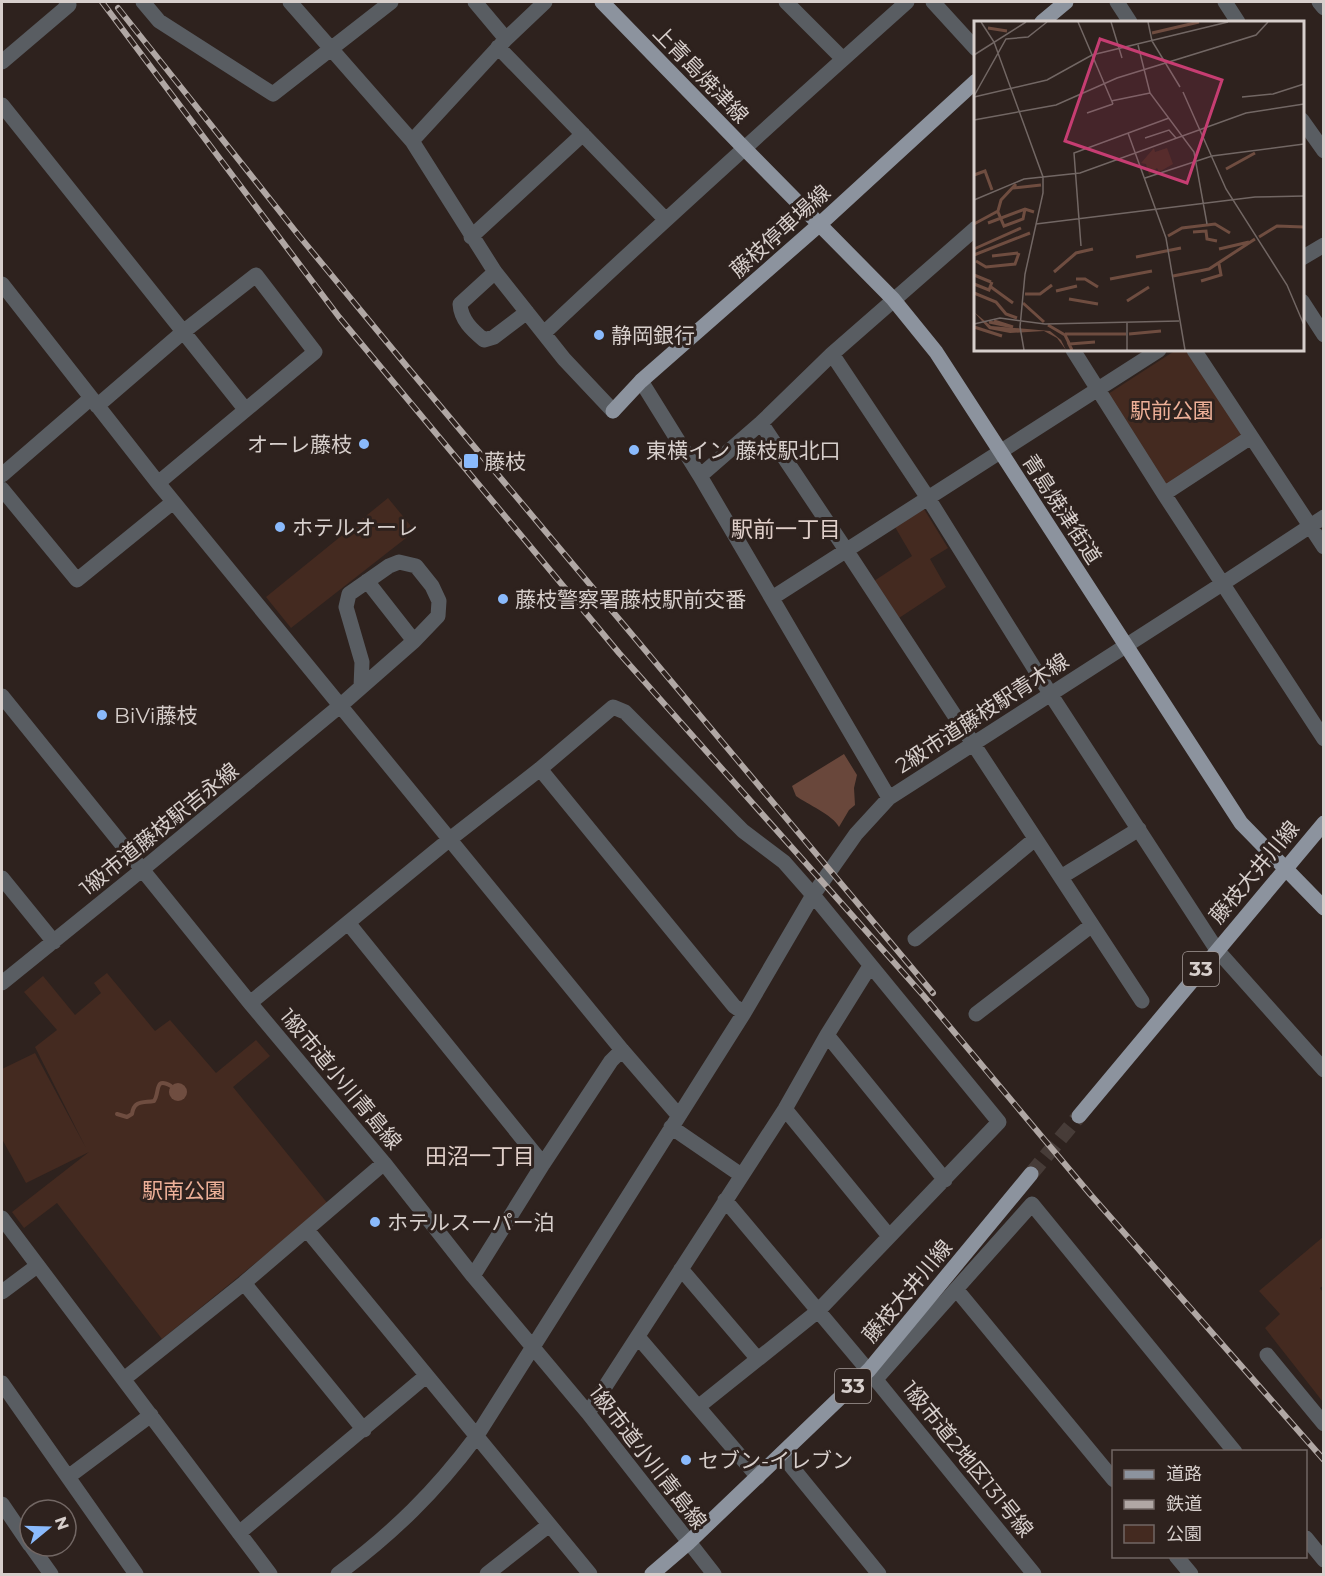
<svg xmlns="http://www.w3.org/2000/svg" width="1325" height="1576" font-family="Montserrat,'Noto Sans JP',sans-serif">
	<style>
		.green { fill: #442a20 }
		.forest { fill: #69473b }
		.water { fill: #6f4d40 }
		.lines { fill: none; stroke-linecap: round; stroke-linejoin: round }
		.stream { stroke: #6f4d40; stroke-width: 4 }
		.major-tunnel { stroke: #473c38; stroke-width: 15; stroke-dasharray: 15 8; stroke-linecap: butt }
		.minor { stroke: #595d62; stroke-width: 15 }
		.major { stroke: #8c939e; stroke-width: 15 }
		.rail-casing { stroke: #b0a7a4; stroke-width: 6 }
		.rail { stroke: #2e221e; stroke-width: 4; stroke-dasharray: 11; stroke-linecap: butt }
		.poi-dot { fill: #8abafc; stroke: #2e221e; stroke-width: 2 }
		.labels { text-anchor: middle; dominant-baseline: central; stroke-width: 6; stroke-linejoin: round; paint-order: stroke }
		.shield { fill: #2e221e; stroke: #a49b98; stroke-width: 1.5 }
		.shield-label { font-size: 20px; font-weight: bold; fill: #d7cfcc }
		.street-label { font-size: 21px; fill: #d7cfcc; stroke: #2e221e }
		.poi-label { font-size: 21px; fill: #d7cfcc; stroke: #2e221e; text-anchor: start }
		.park-label { font-size: 21px; fill: #eeb098; stroke: #2e221e }
		.neighbourhood-label { font-size: 22px; fill: #e0cfc9; stroke: #2e221e }
		.inset-river { fill: none; stroke: #6f4d40; stroke-width: 3 }
		.inset-road { fill: none; stroke: #726764; stroke-width: 1.5 }
		.view { fill: #c63d72; fill-opacity: 0.15; stroke: #c63d72; stroke-width: 3 }
		.inset-edge { fill: none; stroke: #d7cfcc; stroke-width: 3 }
	</style>
	<rect width="100%" height="100%" fill="#2e221e"/>
	<path class="green" d="M1176,350H1188L1243,435L1166,485L1108,394Z
		M388,498L415,531L291,628L266,597Z
		M924,509L948,548L930,559L946,587L899,618L874,581L912,556L895,527Z
		M107,973L155,1031L170,1020L216,1073L256,1040L270,1056L233,1087L328,1204L162,1339L57,1203L24,1228L12,1212L89,1152L26,1183L2,1139V1069L35,1053L86,1148L35,1047L57,1030L24,992L43,976L75,1015L101,993L94,983Z
		M1323,1237V1286L1320,1288L1324,1294L1323,1402L1265,1328L1280,1314L1259,1291Z"/>
	<path class="forest" d="M844,754L857,775L854,788L855,805L849,810L839,827C833,815 807,804 796,796L792,786Z"/>
	<path class="water" d="M169 1092a9 9 0 1 1 18 0a9 9 0 1 1-18 0Z"/>
	<g class="lines">
		<path class="stream" d="M117,1114L127,1117L132,1114C134,1100 143,1103 154,1101C160,1093 154,1076 171,1086"/>
		<path class="major-tunnel" d="M1031,1174L1079,1116"/>
		<path class="minor" d="M143,2L159,21L273,94L391,2
			M290,2L412,141L495,272L564,359L613,411
			M475,2L506,39
			M786,2L843,59
			M933,2L976,49
			M1117,2L1130,22
			M1225,2L1238,22
			M1319,2L1324,8
			M498,47L665,219
			M2,62L69,5L66,2
			M2,105L245,409
			M1302,120L1324,151
			M412,141L506,39L545,2
			M471,237L583,134
			M1302,258L1324,245
			M495,272L460,304C461,320 472,330 484,340L494,337L527,312
			M2,284L158,483L622,1050L679,1116
			M1302,301L1324,335
			M544,333C663,221 785,111 907,2
			M1073,350L1164,494L1324,739
			M1194,350L1324,547
			M832,354L928,498L1051,695L1217,950L1324,1070
			M641,381L700,476L889,798
			M97,406L183,332L256,275L315,352L158,483
			M761,423L846,550L1142,1001
			M2,475L91,398
			M700,476L761,423L832,354L976,228
			M2,489L77,580L173,502
			M1164,494L1251,437
			M367,581L414,641
			M772,598L1159,350
			M2,696L250,1003L384,1163L473,1276L588,1413L714,1574
			M540,769L734,1006L744,1013
			M1061,877L1139,829
			M2,878L54,942
			M349,924L543,1164
			M915,939L1035,839
			M2,983L143,869L341,705L361,687L362,662L346,607L349,594L389,566L399,562L416,566L432,586L439,601L438,616L414,641L341,705
			M250,1003L450,839L540,769L613,707L625,712L743,831L784,862L813,895L999,1122L818,1311L698,1407
			M976,1014L1092,925
			M827,1035L945,1180
			M785,1109L889,1236
			M671,1127L741,1175
			M725,1200L872,1375L1034,1574
			M2,1218L270,1574
			M307,1230L590,1574
			M681,1269L757,1358
			M473,1276L543,1164L611,1061L622,1050
			M244,1283L364,1430
			M956,1289L1114,1480
			M2,1292L37,1266
			M638,1337L758,1477
			M1267,1355L1324,1424
			M124,1379L244,1283L384,1163
			M876,1379L1032,1204L1235,1452
			M2,1383L136,1574
			M588,1413L785,1109L827,1035L870,966
			M782,1455L879,1574
			M68,1477L151,1415
			M2,1504L30,1545
			M239,1533L426,1376
			M1306,1538L1324,1560
			M31,1546L51,1574
			M1176,1556L1191,1574
			M338,1574C394,1532 435,1492 476,1437L744,1013L813,895L856,834L889,798L1222,584L1324,517
			M487,1574L549,1525"/>
		<path class="major" d="M602,2L745,149L893,299L936,352L1241,823L1324,908
			M1042,22L1066,2
			M613,411L641,381L820,224L976,81
			M1079,1116L1324,823
			M652,1574L688,1543L869,1370L1031,1174"/>
		<defs>
			<path id="rail" d="M102,2L339,317L619,653L923,995L1090,1194L1324,1460
				M118,8L300,237L409,369L933,993"/>
		</defs>
		<use href="#rail" class="rail-casing"/>
		<use href="#rail" class="rail"/>
	</g>
	<g class="poi-dot">
		<circle cx="599" cy="335" r="6"/>
		<circle cx="364" cy="444" r="6"/>
		<circle cx="634" cy="450" r="6"/>
		<rect x="463" y="453" width="16" height="16" rx="3"/>
		<circle cx="280" cy="527" r="6"/>
		<circle cx="503" cy="599" r="6"/>
		<circle cx="102" cy="715" r="6"/>
		<circle cx="375" cy="1222" r="6"/>
		<circle cx="686" cy="1460" r="6"/>
	</g>
	<g class="labels">
		<g class="shield">
			<rect x="1183" y="952" width="36" height="34" rx="4.5"/>
			<rect x="835" y="1369" width="36" height="34" rx="4.5"/>
		</g>
		<g class="shield-label">
			<text x="1201" y="969">33</text>
			<text x="853" y="1386">33</text>
		</g>
		<g class="street-label">
			<text transform="translate(701 74) rotate(46)">上青島焼津線</text>
			<text transform="translate(780 231) rotate(-42)">藤枝停車場線</text>
			<text transform="translate(1062 509) rotate(57)">青島焼津街道</text>
			<text transform="translate(982 713) rotate(-33)">2級市道藤枝駅青木線</text>
			<text transform="translate(159 829) rotate(-39)">1級市道藤枝駅吉永線</text>
			<text transform="translate(1254 872) rotate(-50)">藤枝大井川線</text>
			<text transform="translate(341 1079) rotate(50)">1級市道小川青島線</text>
			<text transform="translate(907 1291) rotate(-50)">藤枝大井川線</text>
			<text transform="translate(648 1457) rotate(52)">1級市道小川青島線</text>
			<text transform="translate(968 1459) rotate(51)">1級市道2地区131号線</text>
		</g>
		<g class="poi-label">
			<text x="611" y="335">静岡銀行</text>
			<text x="352" y="444" text-anchor="end">オーレ藤枝</text>
			<text x="646" y="450">東横イン 藤枝駅北口</text>
			<text x="484" y="461">藤枝</text>
			<text x="292" y="527">ホテルオーレ</text>
			<text x="515" y="599">藤枝警察署藤枝駅前交番</text>
			<text x="114" y="715">BiVi藤枝</text>
			<text x="387" y="1222">ホテルスーパー泊</text>
			<text x="698" y="1460">セブン-イレブン</text>
		</g>
		<g class="park-label">
			<text x="1172" y="410">駅前公園</text>
			<text x="184" y="1190">駅南公園</text>
		</g>
		<g class="neighbourhood-label">
			<text x="786" y="529">駅前一丁目</text>
			<text x="480" y="1156">田沼一丁目</text>
		</g>
	</g>
	<g transform="translate(974 21)">
		<rect width="330" height="330" fill="#2e221e"/>
		<path d="M180,127L181,131L193,127L199,143L185,151L183,147L175,154L172,143L167,142Z" fill="#442a20"/>
		<path d="M0,291L17,305L76,310L87,319L92,329L83,317L70,310L36,312L15,308Z" fill="#6f4d40"/>
		<path class="inset-river" d="M14,7L33,10M178,12L225,1M252,148L281,132M0,154L11,150L18,169M39,167L67,164M24,191L30,205L49,198L51,188M14,202L51,188L60,191M0,203L24,190L27,179L42,163M219,211L232,210L233,218L243,220M194,215L208,207L241,203L256,212M285,216L303,205L330,206M0,228L47,207M245,228L275,221M0,234L56,212M18,235L44,232M162,236L207,227M2,240L12,246L41,243L45,232M80,251L102,232L119,228M0,254L17,261M199,255L235,248L281,218M102,258H111L124,266M136,258L178,250M227,260L247,254L245,243M0,263L15,269L18,261M17,266L39,282M82,270L103,265M0,272L22,281L32,293L43,297M51,273H66L78,264M95,278L124,283M153,280L175,266M49,282L70,301M15,301L39,306L20,300M74,304L91,314L95,322M0,306L28,315M91,313H152M155,313L187,310M98,329L95,323L121,321"/>
		<path class="inset-road" d="M7,1L20,21L69,156V172L51,253L46,306L50,329M104,1L139,83M137,1L148,37M174,1L178,20L206,66M164,24L176,72L220,131L233,203M0,34L52,1M209,71L252,168L313,264L330,304M0,75L32,18L54,16L73,1M0,76L73,59L118,34L254,1M268,76L299,73L330,63M137,80L176,72M113,92L139,83M0,99L82,84L143,57L282,14L294,1M154,112L192,217L211,329M171,117L195,109L202,117M171,157L238,135L330,123M0,179L50,158L106,152L272,92L330,83M62,203L281,176L330,175M107,225L100,132L195,97M153,302V329M0,303L26,297L71,303L205,300"/>
		<path class="view" d="M126,18L248,59L213,162L91,120Z"/>
		<rect width="330" height="330" class="inset-edge"/>
	</g>
	<rect width="1325" height="1576" fill="none" stroke="#d7cfcc" stroke-width="6"/>
	<rect x="1112" y="1450" width="195" height="108" fill="#2e221e" stroke="#726764" stroke-width="1.5"/>
	<rect x="1124" y="1470" width="30" height="9" fill="#8c939e" stroke="#726764" stroke-width="1.5"/>
	<text x="1166" y="1480" font-size="18" fill="#d7cfcc">道路</text>
	<rect x="1124" y="1500" width="30" height="9" fill="#b0a7a4" stroke="#726764" stroke-width="1.5"/>
	<text x="1166" y="1510" font-size="18" fill="#d7cfcc">鉄道</text>
	<rect x="1124" y="1525" width="30" height="18" fill="#442a20" stroke="#726764" stroke-width="1.5"/>
	<text x="1166" y="1540" font-size="18" fill="#d7cfcc">公園</text>
	<g transform="translate(48 1528) rotate(71)"><circle r="28" fill="#2e221e" stroke="#726764" stroke-width="1.5"/>
	<path d="M0-4.5L10 22L0 15L-10 22Z" fill="#8abafc"/>
	<text y="-9" font-size="16" font-weight="bold" text-anchor="middle" fill="#d7cfcc">N</text>
	</g>
</svg>
